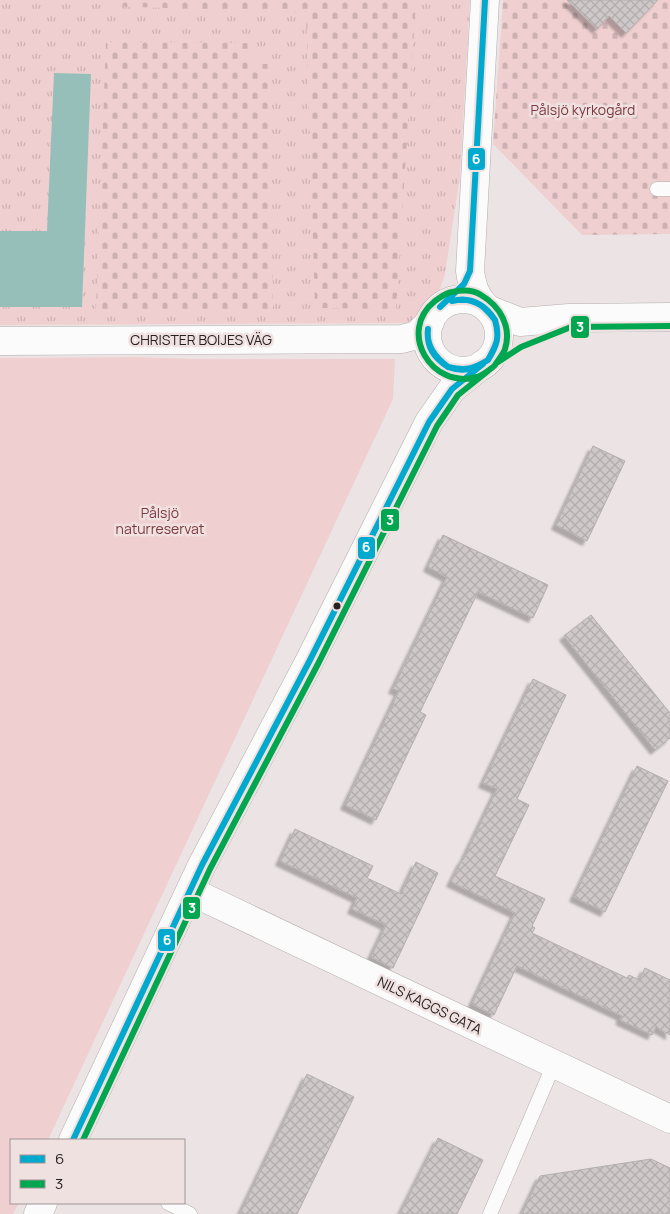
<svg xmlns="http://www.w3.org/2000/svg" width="670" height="1214" font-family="Manrope,sans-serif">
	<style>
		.grass { fill: url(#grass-tufts) }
		.cemetery { fill: url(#cemetery-stones) }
		.park { fill: #efcfd0 }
		.water { fill: #97bfb9 }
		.building { fill: url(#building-cross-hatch); stroke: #b3aeae; filter: url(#shadow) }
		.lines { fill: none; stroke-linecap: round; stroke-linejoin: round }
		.service-casing { stroke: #b3adad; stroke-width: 15 }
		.minor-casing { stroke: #b3adad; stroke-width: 29 }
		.tertiary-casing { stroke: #b3adad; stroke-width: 29 }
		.service { stroke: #fcfbfb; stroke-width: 14 }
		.minor { stroke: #fcfbfb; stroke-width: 28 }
		.tertiary { stroke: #fcfbfb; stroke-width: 28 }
		.bus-1-casing { stroke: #f0e1e1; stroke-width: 10 }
		.bus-2-casing { stroke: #f0e1e1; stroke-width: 10 }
		.bus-1 { stroke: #00a9ce; stroke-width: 6 }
		.bus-2 { stroke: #00a650; stroke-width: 6 }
		.bus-dot { fill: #272121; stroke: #f0e1e1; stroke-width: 2 }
		.labels { text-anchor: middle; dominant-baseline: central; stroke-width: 5; stroke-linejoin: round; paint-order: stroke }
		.park-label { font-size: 14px; fill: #7c383e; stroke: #f0e1e1 }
		.street-label { font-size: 14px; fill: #272121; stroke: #f0e1e1 }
		.line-badge { stroke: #f0e1e1; stroke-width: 2 }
		.badge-label { font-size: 14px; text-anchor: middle; font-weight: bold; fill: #fff }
	</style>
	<defs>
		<pattern id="grass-tufts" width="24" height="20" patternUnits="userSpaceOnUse" patternTransform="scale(1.25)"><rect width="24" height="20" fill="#efcfd0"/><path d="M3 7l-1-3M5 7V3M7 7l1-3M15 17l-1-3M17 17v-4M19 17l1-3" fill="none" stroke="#cdb1b2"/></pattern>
		<pattern id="cemetery-stones" width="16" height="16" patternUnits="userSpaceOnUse" patternTransform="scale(1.25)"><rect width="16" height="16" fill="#efcfd0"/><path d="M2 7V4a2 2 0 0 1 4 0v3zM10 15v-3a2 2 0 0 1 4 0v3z" fill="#cdb1b2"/></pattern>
		<pattern id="building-cross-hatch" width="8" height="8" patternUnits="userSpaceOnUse" patternTransform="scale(1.25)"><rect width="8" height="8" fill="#cfc8c8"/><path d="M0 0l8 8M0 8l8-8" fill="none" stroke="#b2acac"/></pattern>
		<filter id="shadow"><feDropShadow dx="-4.5" dy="4.5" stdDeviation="1" flood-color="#0004"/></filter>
	</defs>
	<rect width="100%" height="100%" fill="#ece4e4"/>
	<path class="grass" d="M0,0H470L460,176L445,274L433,309L415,323L0,325Z"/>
	<path class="cemetery" d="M111,0H416L396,309L315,308L306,13L111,6Z
		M503,0H670V234L582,235L493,144Z
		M106,42L249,43L251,64H270L273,310L96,309Z"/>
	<path class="park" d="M139,357L192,359H395L393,399L48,1140H11V1203H19L13,1214H0V358Z"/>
	<path class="water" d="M54,73L91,74L82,307H0V231H47Z"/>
	<path class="building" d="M567,0H658L626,33L609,16L597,29Z
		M593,446L625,461L587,541L556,525Z
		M443,535L548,585L533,618L478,592L420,712L426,715L376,820L345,805L399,691L393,689L447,577L428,567Z
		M591,615L670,713V738L655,750L564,636Z
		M533,679L566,695L517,799L529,805L495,876L545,899L532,926L535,928L532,933L627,978L629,975L639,980L645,968L670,980V1035L656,1027L652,1035L620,1020L622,1016L517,966L494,1015L472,1004L515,913L451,882L462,860H463L497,789L483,783Z
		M637,766L668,781L605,912L574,897Z
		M295,829L373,866L367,878L401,894L416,862L438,873L393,968L371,957L386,925L352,909L357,898L280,861Z
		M307,1074L354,1097L297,1214H240Z
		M438,1138L483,1160L457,1214H400Z
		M651,1159L670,1168V1214H522L540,1176Z"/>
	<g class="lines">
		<defs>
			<path id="service" d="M657,189H670
				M168,1203L190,1214
				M490,1214L554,1064"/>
			<path id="minor" d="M0,341L402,339L417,335L430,322
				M190,891L670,1119"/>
			<path id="tertiary" d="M427 335a36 36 0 1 1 72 0a36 36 0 1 1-72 0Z
				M485,306C475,296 472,285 470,271L485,0
				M490,310L520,322L569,318L670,317
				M73,1140L202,865L310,660L429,422L452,389L483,364
				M38,1214L43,1203"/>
		</defs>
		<use href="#service" class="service-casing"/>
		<use href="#minor" class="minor-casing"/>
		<use href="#tertiary" class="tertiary-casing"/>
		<use href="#service" class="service"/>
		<use href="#minor" class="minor"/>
		<use href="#tertiary" class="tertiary"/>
		<defs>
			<path id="bus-1" d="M452,301C470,297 484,303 495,320
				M452,301C472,297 482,303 495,320
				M440,307L464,284L470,271L485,0
				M428,329C426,346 435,357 448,367
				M428,329C426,347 434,358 448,367
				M488,360C497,344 500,338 495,320
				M488,360C497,346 500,336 495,320
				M448,367C466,371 473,369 488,360
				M448,367C464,373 474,369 488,360
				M73,1140L202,865L310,660L429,422L452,389L483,364"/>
			<path id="bus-2" d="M498,362L521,347L571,327L670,326
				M493,367C488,371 483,375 477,377C431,390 397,331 435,301C441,297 445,293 452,292C461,290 472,289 481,295C500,306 512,327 505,349C503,355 498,360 495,365
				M83,1140L210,869L318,664L437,426L458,395L488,371"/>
		</defs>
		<use href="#bus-1" class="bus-1-casing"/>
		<use href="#bus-2" class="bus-2-casing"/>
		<use href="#bus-1" class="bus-1"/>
		<use href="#bus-2" class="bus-2"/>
	</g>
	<circle class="bus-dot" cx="337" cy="606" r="4.5"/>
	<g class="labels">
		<g class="park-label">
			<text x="583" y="109">Pålsjö kyrkogård</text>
			<text x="160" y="512">Pålsjö<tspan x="160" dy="16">naturreservat</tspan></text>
		</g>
		<g class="street-label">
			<text x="201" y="339">CHRISTER BOIJES VÄG</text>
			<text transform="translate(430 1005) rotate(26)">NILS KAGGS GATA</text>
		</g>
	</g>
	<g class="line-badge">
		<rect x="467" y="147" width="19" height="24" rx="5" fill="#00a9ce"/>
		<rect x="570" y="315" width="20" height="24" rx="5" fill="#00a650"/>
		<rect x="380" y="508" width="20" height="24" rx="5" fill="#00a650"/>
		<rect x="357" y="536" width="19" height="24" rx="5" fill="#00a9ce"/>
		<rect x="182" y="896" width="19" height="24" rx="5" fill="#00a650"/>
		<rect x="157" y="928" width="19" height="24" rx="5" fill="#00a9ce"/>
	</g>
	<g class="badge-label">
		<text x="476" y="164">6</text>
		<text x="580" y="332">3</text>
		<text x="390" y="525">3</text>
		<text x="366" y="552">6</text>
		<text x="192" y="913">3</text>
		<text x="167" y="945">6</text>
	</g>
	<rect x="10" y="1139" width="175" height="65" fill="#f0e1e1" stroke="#a09494"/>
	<rect x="20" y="1155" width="25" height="8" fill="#00a9ce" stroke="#a09494"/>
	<text x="55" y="1164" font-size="15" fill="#272121">6</text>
	<rect x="20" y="1180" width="25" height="8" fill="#00a650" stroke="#a09494"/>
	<text x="55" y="1189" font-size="15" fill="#272121">3</text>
</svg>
